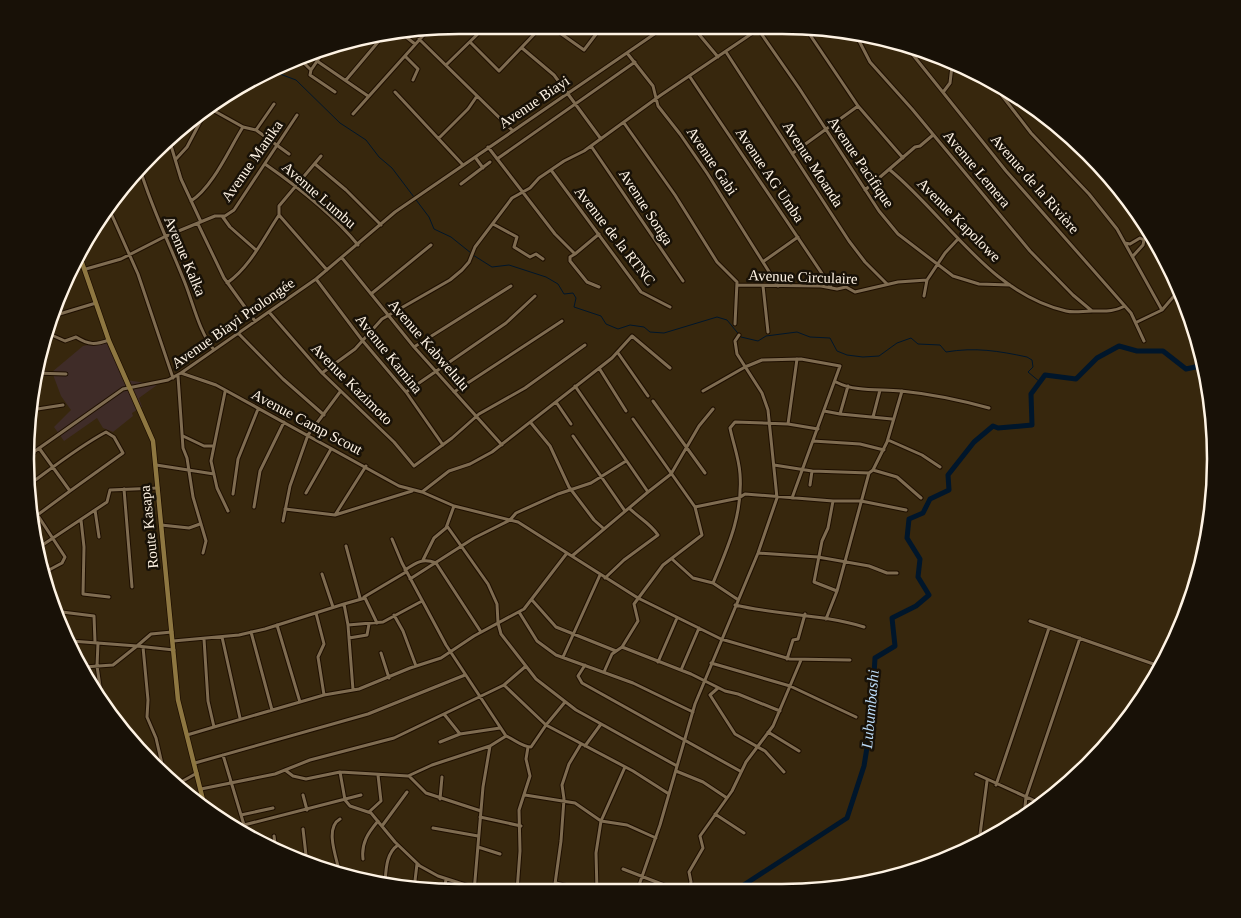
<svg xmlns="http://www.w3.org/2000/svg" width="1241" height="918" font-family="'Times New Roman',serif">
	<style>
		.commercial { fill: #3f2c28 }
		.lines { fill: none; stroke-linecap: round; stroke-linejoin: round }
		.stream { stroke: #00162b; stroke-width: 1 }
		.river { stroke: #00162b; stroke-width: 5 }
		.minor-casing { stroke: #1e0f00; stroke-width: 5 }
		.major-casing { stroke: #1e0f00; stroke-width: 6 }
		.minor { stroke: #7f6c51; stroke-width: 3 }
		.major { stroke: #8e7741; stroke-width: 4.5 }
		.labels { text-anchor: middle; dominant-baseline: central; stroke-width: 5; stroke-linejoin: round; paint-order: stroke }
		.street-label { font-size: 15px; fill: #fef3e4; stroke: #181107 }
		.water-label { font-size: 16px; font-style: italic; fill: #bbdaf7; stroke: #181107 }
		.rim { fill: none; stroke: #fef3e4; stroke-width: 2.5 }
	</style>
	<rect width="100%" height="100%" fill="#37270d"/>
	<path class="commercial" d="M106,341L127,380L157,385L139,398L142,407L132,413L133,416L113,432L103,428L97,418L64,441L54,427L71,410L61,396L52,372L83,346Z"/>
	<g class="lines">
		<path class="stream" d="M272,71L296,80L340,123L366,140L379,157L392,168L429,217L434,229L451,237L471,253
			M473,255L492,267L509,265L546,277L558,284L564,294L573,293L576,298L574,307L601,316L606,324L618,329L630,325L644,327L650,332L664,333L717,317L727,320L741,337L758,341L766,336L797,332L810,337L830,338L837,351L847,355L863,357L879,356L897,343L911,338L918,344L940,345L946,352C975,347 999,351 1027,357L1032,360L1033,367L1028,372L1040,382"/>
		<path class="river" d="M736,890L847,818L864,766L871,723L875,658L895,646L892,618L916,606L929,595L918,577L920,559L907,538L909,519L923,513L930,499L949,490L948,475L974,442L993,426L998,428L1032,425L1031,394L1045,375L1076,379L1097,358L1119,346L1137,351H1163L1186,369L1200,366L1205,367"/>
		<defs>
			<path id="minor" d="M692,26L718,57
				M804,26L858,106L903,158
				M758,29L799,88L879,211L898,234L953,276L979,284L1010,285
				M401,33L415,44
				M560,33L584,50L603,25
				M855,33L870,62L912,109L1030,251L1073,295L1092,311
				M376,36L380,40
				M419,39L513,131
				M470,42L499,71L543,25
				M905,45L1006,171L1131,313L1144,341
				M522,48L554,75L601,139
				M726,52L849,241L865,262L887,284
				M627,53L653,86L658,106L680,134L707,173L778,286
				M405,56L418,69L413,80
				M300,59L311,70L310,75L335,92
				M317,61L368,96
				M446,65L487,25
				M311,70L326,48
				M690,77L831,287
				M346,80L384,35
				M993,84L1031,133L1089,194L1117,229L1162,310
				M944,91L950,83L952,66
				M395,92L463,165
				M209,108L243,127L256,130L289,154
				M353,114L429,29
				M624,123L675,195L717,262L737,282L735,324
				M256,130L274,104
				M439,138L468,109L477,96
				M169,139L181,179L201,222
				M591,146L683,281
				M488,147L555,234L575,254L599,234
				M793,153L858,106
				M475,157L483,168
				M176,159L187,147L206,111
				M497,159L635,62
				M265,164C298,187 332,213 358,245
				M315,164L346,190L381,225
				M140,169C152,209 170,245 185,283C194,306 199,331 214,350
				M551,170L641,292L670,307
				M890,170C947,217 989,293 1066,311C1074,313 1083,311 1092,311C1106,311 1113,312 1125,306
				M461,184L490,162
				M865,190L915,147L920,146L933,135
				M191,201C213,187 229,149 243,127
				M110,211L138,274L173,378
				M279,215L327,270
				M222,216L230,227L256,250
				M198,224L224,278L255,321
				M493,224L517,237L514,247L530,257L536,254L543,259
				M1125,243L1130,244L1140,238L1144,240L1143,245L1133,256
				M575,254L570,257V261L587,282L599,287
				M342,258L414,347L502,445
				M764,261L798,237
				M86,269L121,259L164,237L215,216H225L234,210L297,115
				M316,279L362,340L406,392L443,445
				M227,283C250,267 263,239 279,215V206L321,156
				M738,285L821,286L837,289L846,287L855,292L898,282L927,280
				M763,286L768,332
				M371,294L431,245
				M924,296L927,280L945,253L958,239
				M269,312L322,373L394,442L414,466L452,438L479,414L525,388L585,345
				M53,316L96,303
				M1137,322L1162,310L1180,289
				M47,333L65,341L76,337C89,345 95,345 109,340
				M238,333L283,379L324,415
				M414,347L511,286
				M618,353L648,396
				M599,368L626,411
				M34,373L66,374
				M181,373L216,385L399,486L422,492L454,506L518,522L638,598L721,639L790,659L850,660
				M322,373L355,349L382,319L450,280L462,270L469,262L475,247L512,198L530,188L539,178L564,161L584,151L661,95L763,26
				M178,376L183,448L187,458L193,497L206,541L203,553
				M836,382C855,392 879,389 901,391C931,394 960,400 989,408
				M703,391L745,367L762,360L801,359L840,366L792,498
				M225,392L211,461L217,488L228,511
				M406,392L506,323L535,296
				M454,392L562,321
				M653,401L705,473
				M556,402L571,424
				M31,410L63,405
				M824,411L840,414L848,386
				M840,414L892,419
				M873,417L880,390
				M531,423L550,446L569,487L594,520L603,528
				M788,424L818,429
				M183,436L204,446H213
				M573,436L625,511
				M888,440L922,455L940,467
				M813,441L860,444L884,450
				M29,445L34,453
				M28,456L123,389L168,380L181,373L316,279L395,212L666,26
				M156,465L214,474
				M774,465L812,471L810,485
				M873,470L897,477L921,498
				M812,471L869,473L873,470L887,442L902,391
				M26,487C52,468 78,447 106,432L114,437L123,453L70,491L39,448
				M124,489L132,587
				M422,492L449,471L470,464L492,452L612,358L632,336L670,368
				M648,492L671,474L699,426L713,409
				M306,493L331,449
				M233,494L238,459L258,409
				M29,502L65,557L62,563L49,570
				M254,507L260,471L284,422
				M695,507L739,498L745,494L833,501
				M285,509L335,515L412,491
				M95,510L99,537
				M335,515L366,466
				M32,519L70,491
				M81,520L84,547L83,594L109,597
				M283,521L290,486L308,435L340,392
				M161,525L189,528L200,524
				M447,526L488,584L497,604L498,623L501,634L536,679L576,710L677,766
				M392,539L402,563L446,645L506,736C514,739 522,747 531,747L546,725L565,702
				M346,546L360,598
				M38,548L107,502L110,490L158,488
				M758,553L818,557L869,566L887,573H897
				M572,556L648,492L575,386
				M672,559L693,578L713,583
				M423,560L434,538L446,528L454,506
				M405,570C417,562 423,558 436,563L481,632
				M322,574L333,607
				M605,578L624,560L658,535C650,523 639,518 629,508
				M410,579L474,538L510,520L516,513L558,494L591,483L626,461
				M837,591L814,582L822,541L828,528L833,501H861L906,510
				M364,597L406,572
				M737,599L713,583C728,547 743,514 740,474C739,458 733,443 730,428L735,422L788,424L797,359
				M532,600L556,627L616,651
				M344,604L365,598L377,623
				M735,605C777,615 822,614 864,627
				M54,611L94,616L95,642
				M519,612L537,641L556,655L633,683L693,712
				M316,613L324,644L318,657L324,695
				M394,615L403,631L416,666
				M826,619L837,591L869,473
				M1030,621L1162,667
				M277,625L300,702
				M348,625L383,622L422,601
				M251,632L272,710
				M222,637L240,718
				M349,638L367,635L369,624
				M71,641L137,646L151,634L172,632
				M173,641L239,635L265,629L344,604L348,625L353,690
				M98,643L97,666L102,700
				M143,647L148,700L147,717L156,738L165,777
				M622,647L691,674L725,691L738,694L780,711
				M381,653L389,678
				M563,657L600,575
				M787,659L793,640L798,639L805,614
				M658,662L677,618
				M711,663L790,686L856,717
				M585,665L578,676L582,683L740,771
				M84,667L113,665L137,646L174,650
				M681,670L699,628
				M604,672L612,654L622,647L638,621L634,604L663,565L702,535L695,507L633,419
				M504,685L546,725L633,771L669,794
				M718,688L710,695L735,734L765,751L784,772
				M444,714L460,734L500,728
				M214,727L324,695L359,689L410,668L441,658L474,636L524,609L567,553
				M768,732L799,751
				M187,735L214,727L208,701L204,639
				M440,742L460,734
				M585,746L601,724
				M223,755L244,825V836
				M195,763L368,714L465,675
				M285,770L293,776L306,779L340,772L408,776L432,765L490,746
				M676,771L703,782L727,798
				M340,772L345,800L350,806L371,813L395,842L420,866L438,876L487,892
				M976,774L1044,805
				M409,776L426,793L481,811
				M996,785L1049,628
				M174,786L197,773
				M201,789L275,774L310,760L394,738L504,685L526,666
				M303,795L307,810
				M525,795L575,803L601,821L627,825L656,838
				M440,799L442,777
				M369,812L381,801L378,775
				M715,814L744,833
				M241,815L273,808
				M1024,816L1026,797L1080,638
				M480,817L521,826
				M340,819C324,828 337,859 340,874
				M244,825L361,795
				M382,826L407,792
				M433,828L478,836
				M303,829L307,864
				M274,836L276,850
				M979,842L987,781
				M478,847L500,854
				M363,859C361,843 368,833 378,821
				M623,869L677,890
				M385,883C386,870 386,853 398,845
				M556,883L587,891
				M597,885L620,891
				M414,889L417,864
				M688,890L691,882L689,872L703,848L700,836L732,791L746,762L773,726L801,660
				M517,891L520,851L519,810L530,776L526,759L528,747
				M554,891L561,841L564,799L562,785L569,764L581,744
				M597,891L596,853L601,821L625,767
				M637,891L660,825L695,704L758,553L777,498L768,410L762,393L737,354L735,341L739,335
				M444,892L446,879
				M474,892L483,787L490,746L506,736"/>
			<path id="major" d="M79,254L109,341L153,441L178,700L205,808"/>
		</defs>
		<use href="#minor" class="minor-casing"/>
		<use href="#major" class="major-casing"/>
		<use href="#minor" class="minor"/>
		<use href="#major" class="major"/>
	</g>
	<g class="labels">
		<g class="street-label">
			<text transform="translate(534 102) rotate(-34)">Avenue Biayi</text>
			<text transform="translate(252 161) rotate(-55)">Avenue Manika</text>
			<text transform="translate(712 161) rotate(56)">Avenue Gabi</text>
			<text transform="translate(861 162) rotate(56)">Avenue Pacifique</text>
			<text transform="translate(813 164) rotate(57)">Avenue Moanda</text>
			<text transform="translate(977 169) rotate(50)">Avenue Lemera</text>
			<text transform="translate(770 175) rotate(56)">Avenue AG Umba</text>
			<text transform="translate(1035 184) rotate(49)">Avenue de la Rivière</text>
			<text transform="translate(319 195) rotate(41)">Avenue Lumbu</text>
			<text transform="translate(646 207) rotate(57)">Avenue Songa</text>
			<text transform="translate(959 220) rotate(45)">Avenue Kapolowe</text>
			<text transform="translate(615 236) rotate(52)">Avenue de la RTNC</text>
			<text transform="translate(185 256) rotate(67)">Avenue Kalka</text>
			<text transform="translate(803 277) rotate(2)">Avenue Circulaire</text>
			<text transform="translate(233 323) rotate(-35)">Avenue Biayi Prolongée</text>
			<text transform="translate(429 345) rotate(49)">Avenue Kabwelulu</text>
			<text transform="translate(389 354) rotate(51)">Avenue Kamina</text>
			<text transform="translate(352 384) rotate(45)">Avenue Kazimoto</text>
			<text transform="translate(307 422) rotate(28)">Avenue Camp Scout</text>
			<text transform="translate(149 527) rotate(-96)">Route Kasapa</text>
		</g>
		<g class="water-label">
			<text transform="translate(870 709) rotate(-85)">Lubumbashi</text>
		</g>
	</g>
	<path d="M0 0H1241V918H0ZM459 34H782A425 425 0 0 1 1207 459V459A425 425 0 0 1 782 884H459A425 425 0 0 1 34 459V459A425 425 0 0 1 459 34Z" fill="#181107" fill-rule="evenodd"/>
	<path class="rim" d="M459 34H782A425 425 0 0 1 1207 459V459A425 425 0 0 1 782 884H459A425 425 0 0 1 34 459V459A425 425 0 0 1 459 34Z"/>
</svg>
